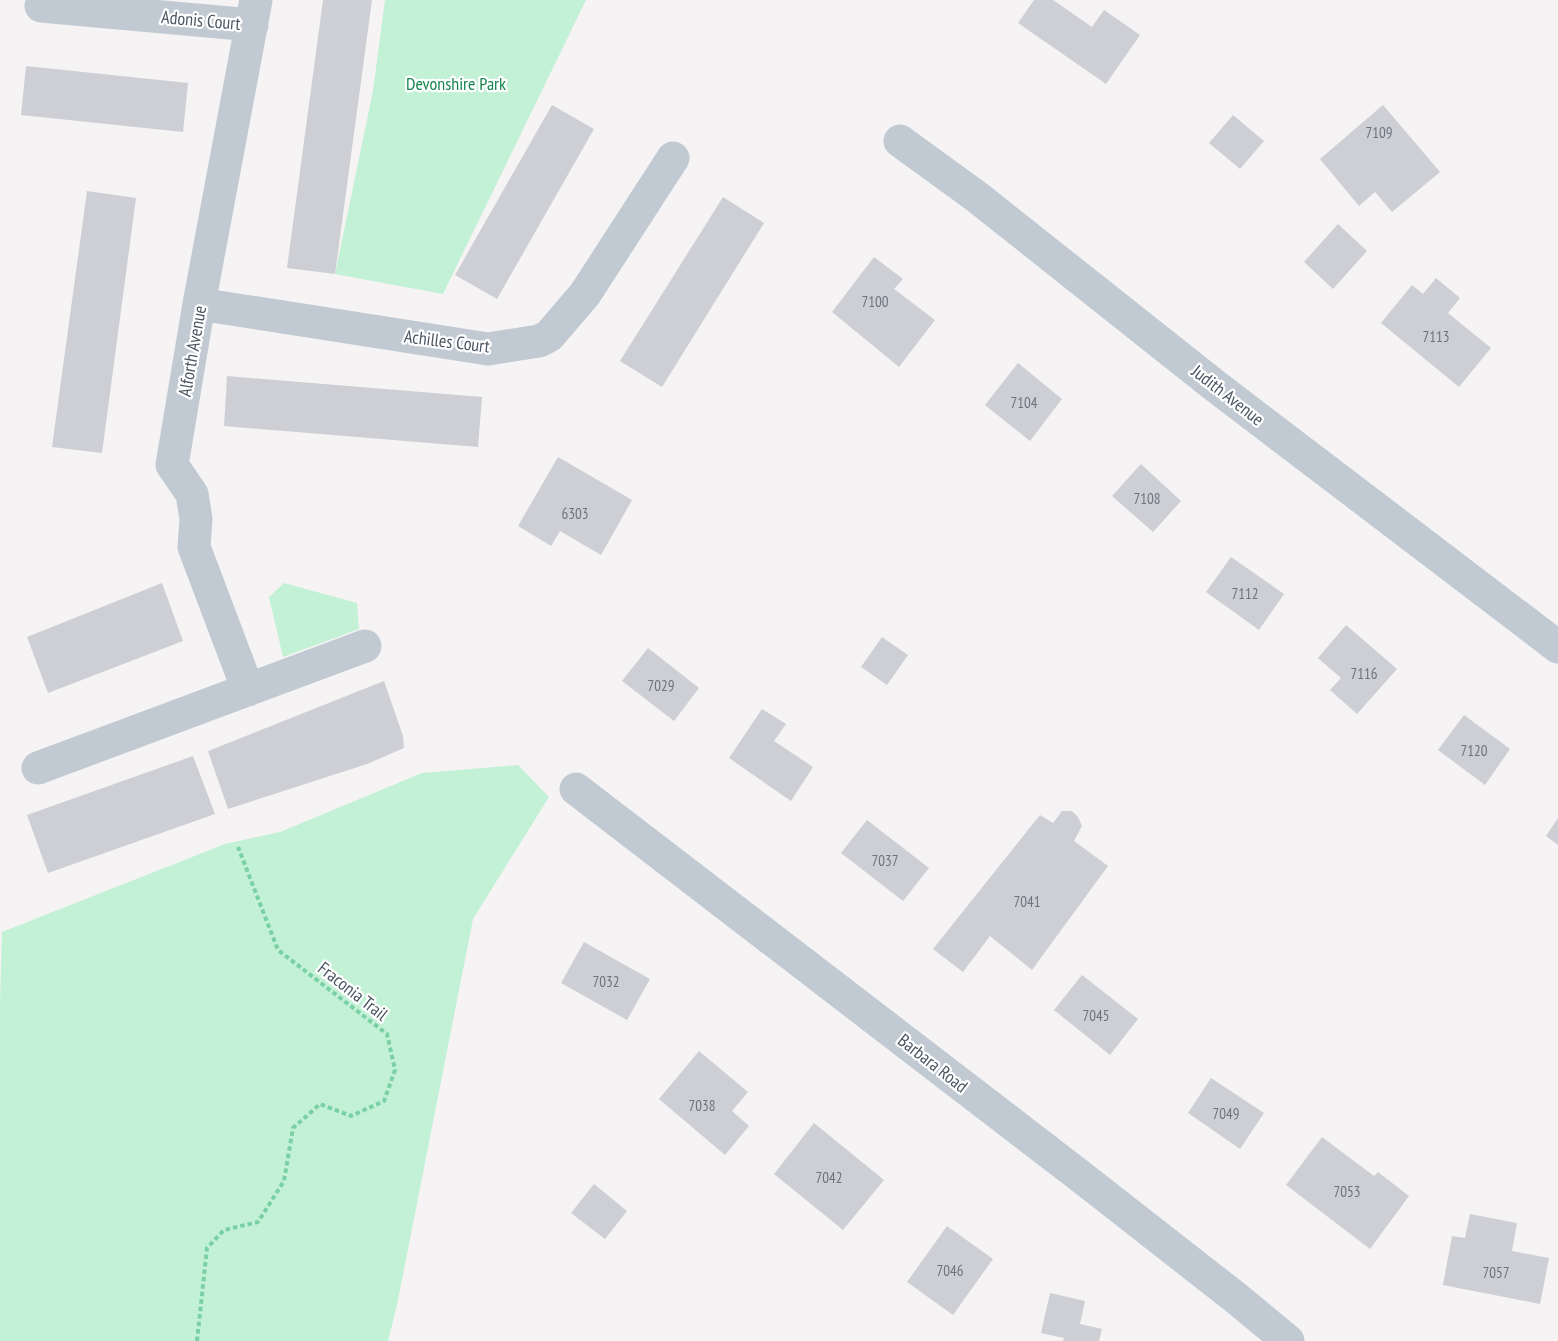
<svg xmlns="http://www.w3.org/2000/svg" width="1558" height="1341" font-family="'PT Sans Narrow',sans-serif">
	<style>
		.green { fill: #c3f1d5 }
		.building { fill: #cdcfd5 }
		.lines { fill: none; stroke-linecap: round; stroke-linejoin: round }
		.path { stroke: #7ad0a6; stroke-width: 4; stroke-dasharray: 4.5 3; stroke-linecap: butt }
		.minor { stroke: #c1cad2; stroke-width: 33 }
		.labels { text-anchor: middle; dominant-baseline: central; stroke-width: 4.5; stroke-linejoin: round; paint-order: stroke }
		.number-label { font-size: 15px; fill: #6b747e }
		.street-label { font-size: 18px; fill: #4a5661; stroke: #fff }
		.park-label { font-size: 18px; fill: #17864f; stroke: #fff }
	</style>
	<rect width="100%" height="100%" fill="#f5f3f3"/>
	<path class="green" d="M385,0H586L443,294L335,274L373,91Z
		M284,583L357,603L359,629L283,657L269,597Z
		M518,765L549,797L473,919L397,1305L388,1341H0V1004L2,932L225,844L280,832L422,773Z"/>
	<path class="building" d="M323,0H372L335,274L287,268Z
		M1034,0H1053L1092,27L1104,10L1140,35L1106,84L1018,23Z
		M26,66L188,83L183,132L21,115Z
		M552,105L594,129L497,299L455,275Z
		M1383,105L1440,172L1392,212L1375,192L1359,206L1320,159Z
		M1233,115L1264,141L1240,169L1209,143Z
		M87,191L136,198L102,453L52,447Z
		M723,197L764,223L662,387L620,361Z
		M1338,224L1367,251L1333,289L1304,262Z
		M874,257L903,279L894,289L935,320L899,367L832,312Z
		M1436,278L1460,298L1448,313L1491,348L1459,387L1381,323L1412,285L1423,294Z
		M1018,363L1062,399L1030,441L985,405Z
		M227,376L482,397L478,447L224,426Z
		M558,457L632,500L601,555L560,531L551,546L518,526Z
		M1141,464L1181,501L1153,532L1112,496Z
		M1231,557L1284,594L1259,630L1206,592Z
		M162,583L183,641L48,693L27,637Z
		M1346,625L1397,669L1357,714L1330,690L1341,678L1318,658Z
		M882,637L908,655L887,685L861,667Z
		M648,648L699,688L674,721L622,681Z
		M384,681L403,736L404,748L367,764L228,809L208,751Z
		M762,709L786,724L774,741L813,767L791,801L729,758Z
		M1464,715L1510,749L1485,785L1438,750Z
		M193,756L215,814L48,873L27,815Z
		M1062,811H1072L1078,817L1082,826L1074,841L1108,866L1032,970L990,936L963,972L933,949L1040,815L1053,823Z
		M1558,818V845L1546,836Z
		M867,820L929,868L903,901L841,853Z
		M584,942L650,979L627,1020L561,983Z
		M1082,975L1138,1019L1110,1055L1054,1010Z
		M699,1051L748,1092L732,1111L749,1126L725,1155L659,1099Z
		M1211,1078L1264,1113L1240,1149L1188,1113Z
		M814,1123L884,1180L843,1230L774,1174Z
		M1322,1137L1374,1176L1378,1172L1409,1196L1370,1249L1286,1185Z
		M594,1184L627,1211L605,1239L571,1213Z
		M1470,1214L1517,1223L1512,1251L1549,1258L1540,1304L1443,1285L1452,1236L1465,1238Z
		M947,1226L993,1259L953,1315L907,1282Z
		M1050,1293L1085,1301L1080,1324L1102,1329L1099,1341H1063L1064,1338L1041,1333Z"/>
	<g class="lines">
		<path class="path" d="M197,1341L207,1248L224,1230L258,1222L284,1181L293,1128L320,1104L351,1116L384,1101L395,1070L387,1034L278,950L238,847"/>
		<path class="minor" d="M41,6L252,25
			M900,141L977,197L1214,385L1558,647
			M199,304L488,349L539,341L549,336L585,294L673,158
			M248,690L194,547L196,519L192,494L172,465L199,304L256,0
			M38,768L365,646
			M576,789L1080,1176L1236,1298L1288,1341"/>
	</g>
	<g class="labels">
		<g class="number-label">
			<text x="1379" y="132">7109</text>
			<text x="875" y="301">7100</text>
			<text x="1436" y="336">7113</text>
			<text x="1024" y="402">7104</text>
			<text x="1147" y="498">7108</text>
			<text x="575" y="513">6303</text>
			<text x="1245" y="593">7112</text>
			<text x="1364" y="673">7116</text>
			<text x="661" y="685">7029</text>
			<text x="1474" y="750">7120</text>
			<text x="885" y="860">7037</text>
			<text x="1027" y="901">7041</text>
			<text x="606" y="981">7032</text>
			<text x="1096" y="1015">7045</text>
			<text x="702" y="1105">7038</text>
			<text x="1226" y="1113">7049</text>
			<text x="829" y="1177">7042</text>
			<text x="1347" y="1191">7053</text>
			<text x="950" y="1270">7046</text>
			<text x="1496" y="1272">7057</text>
		</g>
		<g class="street-label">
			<text transform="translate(201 20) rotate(5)">Adonis Court</text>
			<text transform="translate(447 341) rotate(7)">Achilles Court</text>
			<text transform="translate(192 351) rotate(-80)">Alforth Avenue</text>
			<text transform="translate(1228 395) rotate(38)">Judith Avenue</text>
			<text transform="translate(353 991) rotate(38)">Fraconia Trail</text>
			<text transform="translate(933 1063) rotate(38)">Barbara Road</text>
		</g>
		<g class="park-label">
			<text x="456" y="83">Devonshire Park</text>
		</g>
	</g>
</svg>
